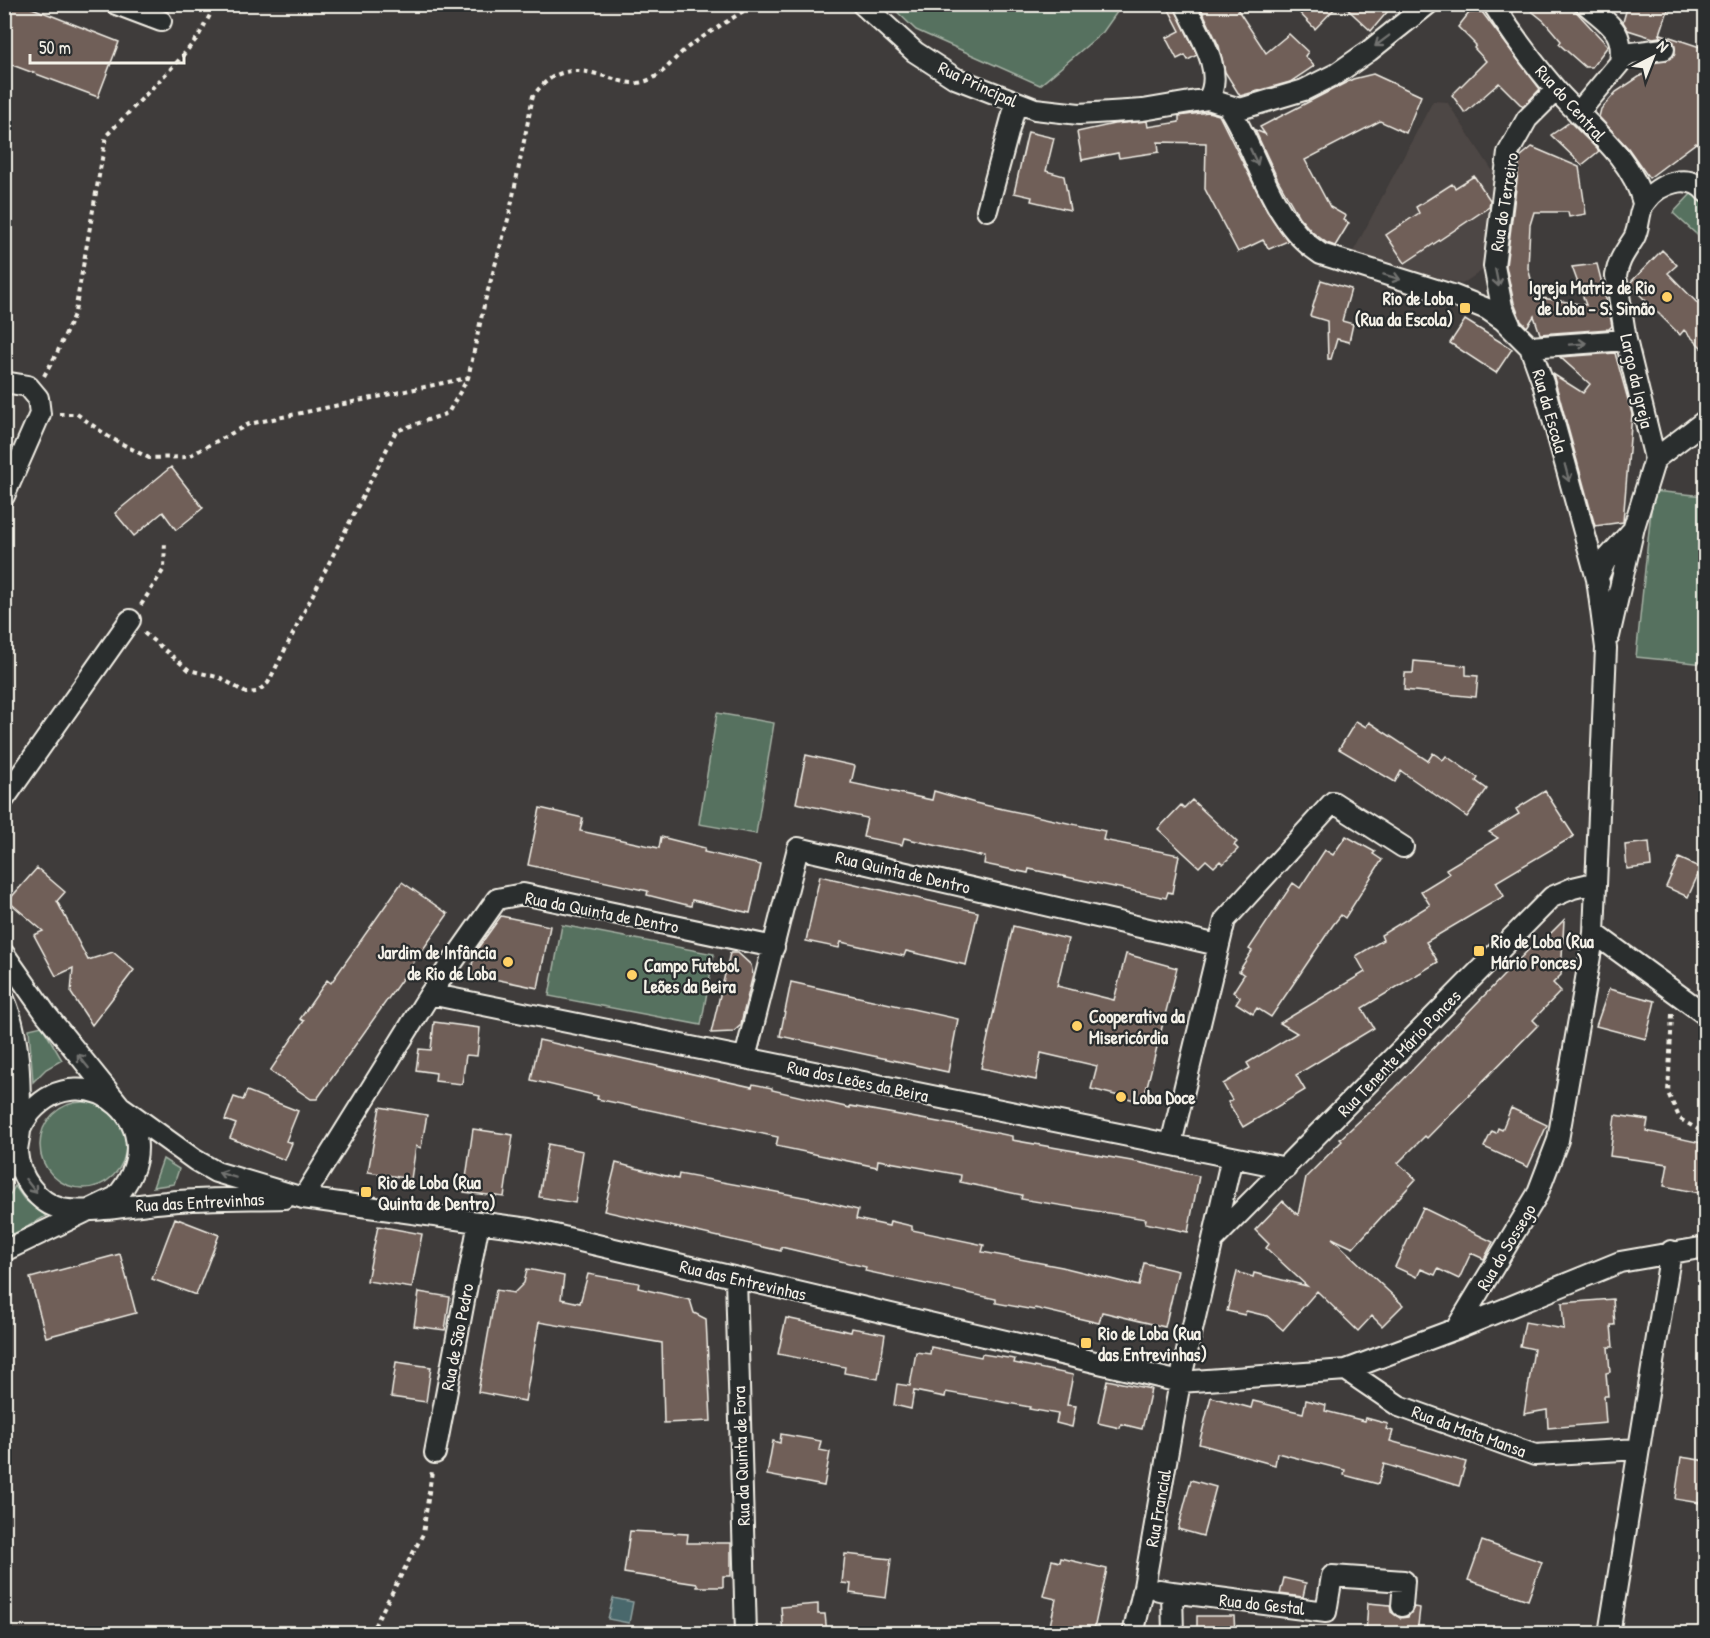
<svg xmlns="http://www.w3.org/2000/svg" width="1710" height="1638" font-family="'Patrick Hand',sans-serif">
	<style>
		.built { fill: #4e4644 }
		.green { fill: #56715f; stroke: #a5b1a4; stroke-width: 1.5 }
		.water { fill: #4a686c; stroke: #8e9f9e; stroke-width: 1.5 }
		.building { fill: #705e59; stroke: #f4f1e8; stroke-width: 1.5 }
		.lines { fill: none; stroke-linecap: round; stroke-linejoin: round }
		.minor-casing { stroke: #f4f1e8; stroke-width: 24 }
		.path { stroke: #f4f1e8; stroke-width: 4; stroke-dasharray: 4.5 4.5; stroke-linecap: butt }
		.minor { stroke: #2a2d2e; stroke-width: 20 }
		.oneway { stroke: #71726f }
		.poi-dot { fill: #ffd166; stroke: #2a2d2e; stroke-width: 2 }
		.labels { text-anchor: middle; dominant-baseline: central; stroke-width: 4.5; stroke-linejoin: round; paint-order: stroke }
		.street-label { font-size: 18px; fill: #f4f1e8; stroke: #2a2d2e }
		.poi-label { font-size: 18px; font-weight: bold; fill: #f4f1e8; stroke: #2a2d2e; text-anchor: start }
	</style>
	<rect width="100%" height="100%" fill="#3f3c3b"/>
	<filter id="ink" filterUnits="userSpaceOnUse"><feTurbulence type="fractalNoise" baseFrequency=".0167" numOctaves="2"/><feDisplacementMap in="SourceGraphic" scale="12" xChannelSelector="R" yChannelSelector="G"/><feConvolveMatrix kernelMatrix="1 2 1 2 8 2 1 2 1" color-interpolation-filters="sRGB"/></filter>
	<g filter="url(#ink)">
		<path class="built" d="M1433,101L1447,102L1498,179L1492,264L1462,284L1352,254Z"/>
		<path class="green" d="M890,5H1122L1103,32L1040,85L916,30Z
			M1692,193L1705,202V242L1673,213Z
			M1653,491L1705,496V664L1636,657Z
			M717,713L774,723L756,834L699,824Z
			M562,925L714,954L701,1025L549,996Z
			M42,1026L62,1060L46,1069L33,1082L29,1029Z
			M40 1145a43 43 0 1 1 86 0a43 43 0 1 1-86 0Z
			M163,1159L179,1169L174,1184L153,1187Z
			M15,1186L24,1199L46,1216L5,1240V1203Z"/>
		<path class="water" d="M613,1598L633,1602L629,1623L608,1619Z"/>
		<path class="building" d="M4,4H22L119,42L98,97L4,62Z
			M1166,4H1173L1197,55L1188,60L1185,55L1177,59L1166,38L1180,31Z
			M1199,4H1234L1266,53L1289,34L1308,52L1305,56L1314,66L1290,82L1240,96L1225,72L1219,46Z
			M1291,4H1339L1315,29Z
			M1342,4H1394L1371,31Z
			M1523,4H1569L1608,46L1592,67H1585L1559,44L1561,41L1544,21Z
			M1628,4H1670L1659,37L1653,38L1628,30L1623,22Z
			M1482,12L1540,89L1523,107L1499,83L1465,113L1452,95L1486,61L1474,48L1476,45L1458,27L1469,13Z
			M1661,34L1706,49V149L1696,143L1649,178L1628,148L1599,117L1601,109L1616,92L1648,71L1651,63L1666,61L1675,54L1674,42L1668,38L1660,37Z
			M1373,74L1421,96L1406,133L1380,121L1305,160L1330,207L1346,216L1344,220L1349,223L1335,246L1327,243L1312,232L1299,217L1278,180L1255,130L1265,134L1260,127L1353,79Z
			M1208,112L1219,115L1267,211L1288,241L1269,249L1263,240L1238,252L1205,189L1206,143L1158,142L1159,152L1119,158L1118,153L1082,160L1077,132L1114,124L1147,121L1148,127L1179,122V116Z
			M1570,122L1599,151L1582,165L1551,135Z
			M1028,132L1054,138L1046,171L1064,176L1070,210L1031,201L1032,197L1014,193Z
			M1532,147L1579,167L1586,214L1569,217L1568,212H1534L1530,225L1528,268L1536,297L1586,305L1572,267L1597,264L1610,315L1612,326L1609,329L1540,334L1534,316L1527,327L1521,321L1514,303L1506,266L1520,157Z
			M1474,176L1490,200L1489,207L1405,263L1386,235L1419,213L1416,207L1452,184L1455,188Z
			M1662,250L1677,265L1668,273L1706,312V352L1684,330L1680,335L1629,284Z
			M1321,280L1351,289L1342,321L1353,324L1349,342L1337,339L1331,359H1328L1327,321L1310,316Z
			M1465,320L1512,349L1496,373L1450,343Z
			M1615,353L1632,414L1623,522L1595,526L1553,374L1583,393L1590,384L1560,357Z
			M171,467L203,508L176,530L163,512L134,536L115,513Z
			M1414,661L1466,666V675L1478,676L1476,697L1404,690L1405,673H1413Z
			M1356,721L1366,727L1369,722L1428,761L1433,753L1443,760L1446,756L1478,778L1476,781L1487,789L1467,817L1401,771L1395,782L1339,749Z
			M806,755L855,766L851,783L932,800L934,791L975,803L1105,831L1103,840L1179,855L1172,893L1168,892L1166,898L1029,869L1028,873L984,864L985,857L904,838L902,845L863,837L867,818L796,803Z
			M1545,791L1574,836L1496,882L1504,896L1426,942L1438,962L1362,1008L1374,1028L1296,1075L1305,1090L1243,1127L1228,1102L1232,1100L1223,1084L1250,1068L1247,1063L1297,1033L1280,1023L1365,972L1356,956L1383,940L1381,935L1430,905L1421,891L1449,874L1446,869L1498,838L1489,832L1519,814L1516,809Z
			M1192,800L1237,842L1234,845L1238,849L1223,864L1220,861L1214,867L1206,860L1199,867L1158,829L1181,805L1184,808Z
			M540,808L583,818L580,831L659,848L661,837L705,848L704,852L761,865L750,913L692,900L691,906L647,895L648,891L528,865Z
			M1346,836L1375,852L1373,854L1382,860L1345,918L1341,915L1333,925L1271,1017L1257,1008L1253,1014L1236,1003L1240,997L1233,992L1244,975L1239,971L1252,951L1249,949L1293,883L1300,888L1325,850L1333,855Z
			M1649,842L1651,866L1627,869L1625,845Z
			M1679,858L1701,868L1688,897L1666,887Z
			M37,868L65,892L57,901L88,960L113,952L134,970L92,1025L71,993L73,968L56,976L34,935L43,931L8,901Z
			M820,876L978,912L966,965L906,951L904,956L841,942L839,948L806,941Z
			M402,882L448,914L317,1099H311L270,1071L304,1021L300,1019L327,980L331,983Z
			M501,916L550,926L538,988L470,974L475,952Z
			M1564,920L1561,975L1553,983L1561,991L1533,1020L1538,1025L1427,1138L1425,1136L1398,1163L1416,1179L1353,1248L1332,1238L1403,1305L1382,1326L1372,1316L1358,1331L1317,1291L1283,1330L1267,1316L1246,1311L1245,1315L1227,1311L1237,1272L1253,1277L1254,1273L1307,1286L1266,1248L1269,1244L1255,1230L1283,1201L1298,1215L1306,1177L1342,1141L1340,1139L1395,1088L1532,946L1535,949Z
			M1013,926L1068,939L1057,986L1114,1000L1126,954L1177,968L1143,1102L1091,1089L1097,1066L1041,1053L1036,1080L981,1068Z
			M730,953H738L751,965L753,975L742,1019L741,1025L733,1032L711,1033Z
			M791,982L958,1019L948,1072L780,1036Z
			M1609,989L1655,1001L1646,1039L1596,1026Z
			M434,1022L480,1028L477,1056L466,1055L462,1084L435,1081L436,1073L416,1070L419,1049L431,1050Z
			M539,1040L752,1087L753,1084L772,1088V1090L850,1108V1106L971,1128L1012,1136V1140L1137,1162L1199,1176L1188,1232L1145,1223L1146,1219L1021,1199L1022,1195L960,1182L961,1175L878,1160L877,1167L776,1146L778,1137L597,1099L598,1096L531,1080Z
			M247,1091L298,1111L286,1141L292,1143L285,1160L230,1138L236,1124L225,1120L234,1097L243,1100Z
			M380,1107L427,1115L421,1148L416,1146L411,1179L368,1172Z
			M1511,1108L1547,1125L1528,1167L1484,1147L1492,1131L1496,1133L1498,1128L1502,1130Z
			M1615,1115L1648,1120L1646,1131L1706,1144V1166L1700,1193L1664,1186L1668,1164L1610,1156Z
			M473,1129L513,1135L504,1197L464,1192Z
			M548,1144L583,1151L575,1203L539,1197Z
			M616,1163L678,1179L679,1174L814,1199L858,1210L856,1219L889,1226L890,1221L912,1226V1230L984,1245L982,1252L1062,1267L1139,1286L1144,1263L1178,1271L1165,1327L1102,1312L1099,1323L1035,1308L1034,1310L996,1303V1299L865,1271L866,1267L781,1247V1251L604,1211Z
			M1423,1208L1493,1242L1484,1259L1471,1253L1459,1279L1438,1269L1435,1275L1421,1269L1417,1277L1395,1267Z
			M175,1218L219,1235L196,1295L152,1279Z
			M378,1226L422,1234L412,1288L367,1281Z
			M120,1254L136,1313L46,1337L30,1278Z
			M527,1269L564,1276L561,1299L580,1303L588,1274L639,1283L638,1288L690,1300L694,1313L706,1319L711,1421L664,1423L662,1343L539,1322L525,1401L478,1392L496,1290L514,1293L524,1283Z
			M419,1292L450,1297L445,1330L414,1326Z
			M1613,1299L1615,1325H1611L1613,1347H1608L1610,1372L1606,1373L1608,1396H1604L1606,1423L1548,1428L1547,1410L1524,1414L1534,1349L1520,1346L1525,1322L1564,1329L1562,1303Z
			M786,1318L851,1332L852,1328L885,1334L878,1379L844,1373L845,1367L778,1354Z
			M931,1347L981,1357L982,1354L1015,1359L1014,1363L1073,1375L1067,1405L1076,1406L1072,1427L1056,1423L1058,1414L1029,1409L1030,1407L946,1392L945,1397L914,1391L911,1409L894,1405L897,1384L910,1386L916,1352L930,1354Z
			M396,1362L431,1367L426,1402L391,1397Z
			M1107,1380L1151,1389L1142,1429L1121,1424L1120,1428L1098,1423Z
			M1211,1397L1251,1408L1253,1401L1303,1413L1306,1400L1326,1405L1325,1411L1365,1421L1366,1418L1388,1424L1386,1429L1393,1431L1390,1441L1466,1462L1459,1486L1384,1464L1378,1484L1344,1475L1345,1470L1277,1453L1275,1465L1199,1444Z
			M781,1434L821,1441L819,1450L830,1452L824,1486L767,1475L773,1441L780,1443Z
			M1681,1457L1706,1461V1504L1675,1499Z
			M1191,1480L1216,1487L1203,1536L1178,1529Z
			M630,1531L688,1534L687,1543H731V1576H723V1587H697V1584L624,1573Z
			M1482,1541L1542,1562L1528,1600L1468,1580Z
			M845,1554L891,1559L886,1598L850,1593L851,1584L842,1583Z
			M1061,1558L1107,1569L1093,1634H1048L1056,1599L1043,1596L1052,1560L1060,1562Z
			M1284,1578L1306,1583L1303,1597L1280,1594Z
			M1368,1603L1390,1605L1391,1612L1400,1618L1408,1617L1414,1607L1420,1608L1417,1634H1366Z
			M818,1604V1614H825L827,1634H783L781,1607Z
			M1197,1616H1234L1235,1634H1197Z"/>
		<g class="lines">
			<defs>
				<path id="minor" d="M116,4L161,21
					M862,4L915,52L955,78L1035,109L1079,114L1143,110L1208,99L1240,109L1304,90L1336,74L1369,51L1428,4
					M1185,4C1197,31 1226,71 1208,99
					M1493,4C1512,34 1534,64 1557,91C1587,125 1632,156 1643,203
					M1586,4C1608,24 1625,30 1620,62
					M1227,105C1259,153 1270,222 1321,254L1452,295L1487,309L1503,320L1530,347L1543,383L1597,579L1606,648L1594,933L1558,1140L1537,1195L1456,1329
					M1578,113L1623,59L1632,53L1664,49
					M987,210L1016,103
					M1510,325L1502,307L1494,266L1508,153L1527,119L1556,90
					M1530,347L1626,340
					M4,382L28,386L38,398L40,414L4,496
					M1655,459L1626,340L1616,276C1618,260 1626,251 1634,238C1640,227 1638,211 1645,202C1658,183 1690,172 1706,192
					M1599,583L1597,579L1606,560L1631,532
					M1609,636L1634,527L1655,459L1706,420
					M4,799L130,620
					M1594,933L1706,1015
					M4,954L46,1014L120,1106L195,1160L216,1172L303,1198L529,1229L1180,1382L1346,1370L1456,1329L1620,1262L1706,1247
					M430,994L1286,1168
					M4,999C21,1038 20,1087 20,1129C20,1137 17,1145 17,1152C19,1177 37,1203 62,1209C86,1214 140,1204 167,1202C206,1198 246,1199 285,1198
					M745,1058L798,848L1218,945
					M1171,1144L1225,920L1333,802L1403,847
					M4,1171C12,1152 18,1127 31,1112C85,1051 179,1126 116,1197L4,1251
					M303,1198L430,994L497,899L523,894L774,947
					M1213,1240L1552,897L1573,888L1594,883
					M736,1278L746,1634
					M1346,1370L1399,1406L1535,1455L1639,1449
					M435,1453L479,1222
					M1159,1590L1172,1592L1173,1634
					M1172,1592L1326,1612L1332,1576L1404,1581L1402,1606
					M1133,1634L1144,1587L1180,1382L1232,1157
					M1609,1634L1671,1251"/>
			</defs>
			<use href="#minor" class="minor-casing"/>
			<path class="path" d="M44,376L57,353L75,312L106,136L179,60L198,37L216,4
				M59,414H77L109,437L149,458L187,457L249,424L467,378
				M141,605L164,569L165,541
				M144,633L189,670L221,678L246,693L257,692L268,683L396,431L448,413L468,378L485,301L509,216L533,96C555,66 577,67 610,78C618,80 628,84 637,83C662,80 670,61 688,47C709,32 732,19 754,4
				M1672,1014L1668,1093L1680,1119L1706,1134
				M370,1634L423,1534L432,1471"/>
			<use href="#minor" class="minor"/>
		</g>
		<defs><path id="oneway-shaft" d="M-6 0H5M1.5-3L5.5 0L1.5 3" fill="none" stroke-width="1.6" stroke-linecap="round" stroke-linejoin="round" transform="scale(1.5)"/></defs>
		<g class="oneway">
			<use href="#oneway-shaft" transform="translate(1382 41) rotate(143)"/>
			<use href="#oneway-shaft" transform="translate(1254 157) rotate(65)"/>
			<use href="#oneway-shaft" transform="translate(1392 277) rotate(17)"/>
			<use href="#oneway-shaft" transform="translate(1497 278) rotate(79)"/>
			<use href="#oneway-shaft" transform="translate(1578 344) rotate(-4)"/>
			<use href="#oneway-shaft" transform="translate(1567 473) rotate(75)"/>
			<use href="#oneway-shaft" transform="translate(83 1061) rotate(-129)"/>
			<use href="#oneway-shaft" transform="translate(227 1175) rotate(-163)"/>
			<use href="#oneway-shaft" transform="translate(31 1186) rotate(52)"/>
		</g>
	</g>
	<g class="poi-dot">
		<circle cx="1667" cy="297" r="6"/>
		<rect x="1459" y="302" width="12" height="12" rx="3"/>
		<rect x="1473" y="945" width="12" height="12" rx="3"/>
		<circle cx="508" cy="962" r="6"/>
		<circle cx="632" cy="975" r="6"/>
		<circle cx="1077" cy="1026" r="6"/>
		<circle cx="1121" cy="1097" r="6"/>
		<rect x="360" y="1186" width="12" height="12" rx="3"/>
		<rect x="1080" y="1337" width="12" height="12" rx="3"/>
	</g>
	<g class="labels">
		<g class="street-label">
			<text transform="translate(978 84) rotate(25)">Rua Principal</text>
			<text transform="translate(1571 103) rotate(48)">Rua do Central</text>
			<text transform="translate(1504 202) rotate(-81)">Rua do Terreiro</text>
			<text transform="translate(1637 381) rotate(77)">Largo da Igreja</text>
			<text transform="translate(1550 411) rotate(74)">Rua da Escola</text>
			<text transform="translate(903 872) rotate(13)">Rua Quinta de Dentro</text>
			<text transform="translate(602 912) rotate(11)">Rua da Quinta de Dentro</text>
			<text transform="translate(1399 1053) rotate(-46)">Rua Tenente Mário Ponces</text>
			<text transform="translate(858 1081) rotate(12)">Rua dos Leões da Beira</text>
			<text transform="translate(200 1202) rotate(-3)">Rua das Entrevinhas</text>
			<text transform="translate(1506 1247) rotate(-59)">Rua do Sossego</text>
			<text transform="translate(743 1280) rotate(13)">Rua das Entrevinhas</text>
			<text transform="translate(457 1337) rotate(-79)">Rua de São Pedro</text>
			<text transform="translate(1469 1431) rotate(20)">Rua da Mata Mansa</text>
			<text transform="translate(741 1456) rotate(-92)">Rua da Quinta de Fora</text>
			<text transform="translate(1158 1508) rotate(-80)">Rua Francial</text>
			<text transform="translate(1262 1604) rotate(6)">Rua do Gestal</text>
		</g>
		<g class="poi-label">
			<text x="1655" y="287" text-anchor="end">Igreja Matriz de Rio<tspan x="1655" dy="21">de Loba - S. Simão</tspan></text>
			<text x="1453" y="298" text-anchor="end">Rio de Loba<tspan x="1453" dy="21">(Rua da Escola)</tspan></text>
			<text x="1491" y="941">Rio de Loba (Rua<tspan x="1491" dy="21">Mário Ponces)</tspan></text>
			<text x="496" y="952" text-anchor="end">Jardim de Infância<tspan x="496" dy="21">de Rio de Loba</tspan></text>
			<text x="644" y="965">Campo Futebol<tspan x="644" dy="21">Leões da Beira</tspan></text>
			<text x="1089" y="1016">Cooperativa da<tspan x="1089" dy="21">Misericórdia</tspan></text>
			<text x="1133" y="1097">Loba Doce</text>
			<text x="378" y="1182">Rio de Loba (Rua<tspan x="378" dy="21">Quinta de Dentro)</tspan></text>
			<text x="1098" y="1333">Rio de Loba (Rua<tspan x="1098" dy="21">das Entrevinhas)</tspan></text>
		</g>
	</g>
	<rect width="1710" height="1638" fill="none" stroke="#2a2d2e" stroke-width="24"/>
	<rect x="12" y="12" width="1686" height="1614" fill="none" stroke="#f4f1e8" stroke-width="2" filter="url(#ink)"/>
	<g transform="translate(1653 57) rotate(42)" stroke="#2a2d2e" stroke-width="4.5" paint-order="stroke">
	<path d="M0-4.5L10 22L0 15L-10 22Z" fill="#f4f1e8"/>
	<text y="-9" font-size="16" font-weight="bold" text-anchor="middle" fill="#f4f1e8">N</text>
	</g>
	<path d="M30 54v9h154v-9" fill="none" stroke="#f4f1e8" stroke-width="3"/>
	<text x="39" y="54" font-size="18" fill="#f4f1e8" stroke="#2a2d2e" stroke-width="4.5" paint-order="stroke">50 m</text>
</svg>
